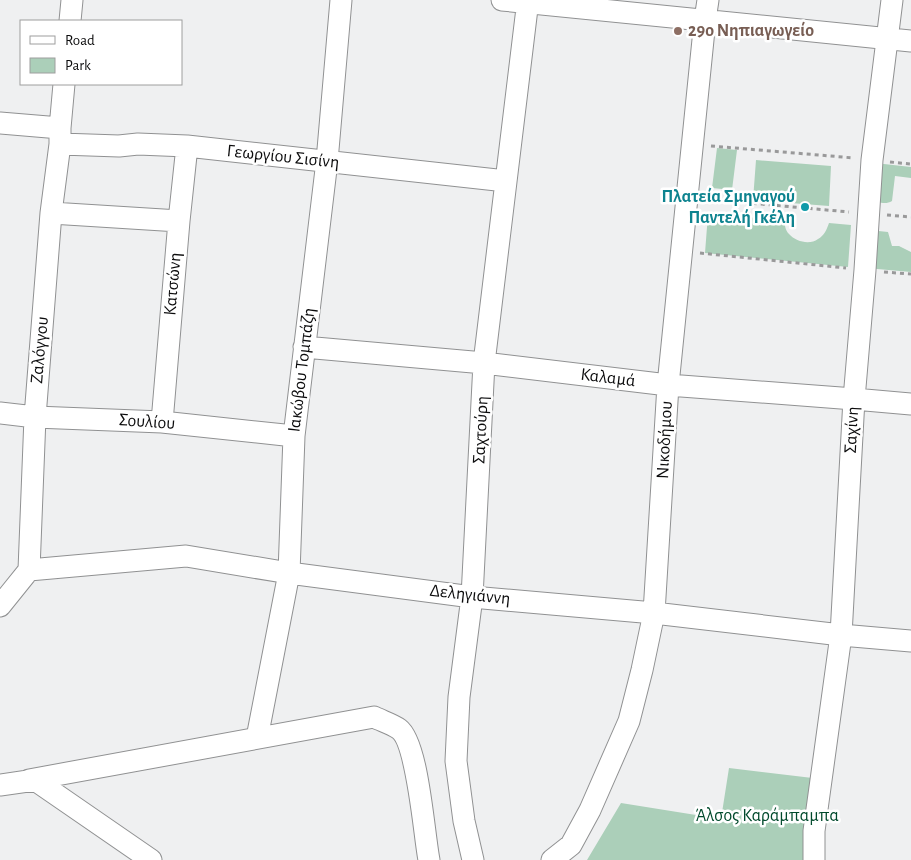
<svg xmlns="http://www.w3.org/2000/svg" width="911" height="860" font-family="'Alegreya Sans',sans-serif">
	<style>
		.green { fill: #abcfb9 }
		.lines { fill: none; stroke-linecap: round; stroke-linejoin: round }
		.minor-casing { stroke: #909192; stroke-width: 23 }
		.path { stroke: #99999a; stroke-width: 3; stroke-dasharray: 4 4; stroke-linecap: butt }
		.minor { stroke: #fff; stroke-width: 21 }
		.education-dot { fill: #8d6e63; stroke: #fff; stroke-width: 2 }
		.culture-dot { fill: #0f9aa8; stroke: #fff; stroke-width: 2 }
		.labels { text-anchor: middle; dominant-baseline: central; stroke-width: 5; stroke-linejoin: round; paint-order: stroke }
		.education-label { font-size: 18px; font-weight: bold; fill: #785e54; stroke: #fff; text-anchor: start }
		.street-label { font-size: 18px; fill: #0c0c0d; stroke: #fff }
		.culture-label { font-size: 18px; font-weight: bold; fill: #0d838f; stroke: #fff; text-anchor: end }
		.park-label { font-size: 18px; fill: #004a2c; stroke: #fff }
	</style>
	<rect width="100%" height="100%" fill="#eff0f1"/>
	<path class="green" d="M717,148L737,150L732,190L712,188Z
		M756,160L831,166L829,206L753,200Z
		M875,163L911,167V178L895,176L892,201C887,204 883,203 877,202Z
		M708,214L784,220C785,225 785,230 789,234C796,242 810,245 818,239C824,236 827,229 829,223L851,225L848,267L705,253Z
		M869,230L888,232L892,246H899L911,252V272L866,268Z
		M729,768L821,779L814,860H587L621,803L721,819Z"/>
	<g class="lines">
		<defs>
			<path id="minor" d="M502,0L911,41
				M70,21L72,0
				M0,123L60,128
				M60,144L119,146L138,144L187,146L506,181
				M51,213L179,221
				M304,347L484,363L668,385L854,399L911,404
				M0,413L35,417L162,422L294,436
				M162,422L179,221L187,146
				M29,570L186,556L289,573L472,597L654,613L841,635L911,641
				M0,606L29,570L35,417L51,213L60,144V128L64,84
				M257,738L289,573L294,436L327,161L341,0
				M29,780L374,717C382,721 392,724 399,729C418,743 424,835 429,860
				M0,785L35,780L151,860
				M473,860L464,821L456,761L459,697L472,597L484,363L528,0
				M552,860L571,845L590,810L629,721L642,670L654,613L668,385L705,20L708,0
				M814,860V831L841,635L854,399L865,270L872,160L892,0"/>
		</defs>
		<use href="#minor" class="minor-casing"/>
		<path class="path" d="M711,146L854,158
			M890,162L911,164
			M705,199L849,212
			M887,215L911,217
			M700,253L846,268
			M884,272L911,274"/>
		<use href="#minor" class="minor"/>
	</g>
	<circle class="education-dot" cx="678" cy="31" r="5"/>
	<circle class="culture-dot" cx="805" cy="207" r="5"/>
	<g class="labels">
		<g class="education-label">
			<text x="688" y="31">29ο Νηπιαγωγείο</text>
		</g>
		<g class="street-label">
			<text transform="translate(283 157) rotate(6)">Γεωργίου Σισίνη</text>
			<text transform="translate(173 284) rotate(-85)">Κατσώνη</text>
			<text transform="translate(40 350) rotate(-85)">Ζαλόγγου</text>
			<text transform="translate(302 370) rotate(-83)">Ιακώβου Τομπάζη</text>
			<text transform="translate(608 378) rotate(7)">Καλαμά</text>
			<text transform="translate(147 422) rotate(4)">Σουλίου</text>
			<text transform="translate(481 430) rotate(-87)">Σαχτούρη</text>
			<text transform="translate(852 430) rotate(-87)">Σαχίνη</text>
			<text transform="translate(665 440) rotate(-87)">Νικοδήμου</text>
			<text transform="translate(470 595) rotate(6)">Δεληγιάννη</text>
		</g>
		<g class="culture-label">
			<text x="795" y="197">Πλατεία Σμηναγού<tspan x="795" dy="21">Παντελή Γκέλη</tspan></text>
		</g>
		<g class="park-label">
			<text x="767" y="816">Άλσος Καράμπαμπα</text>
		</g>
	</g>
	<rect x="20" y="20" width="162" height="65" fill="#ffffff" stroke="#9e9e9e"/>
	<rect x="30" y="36" width="25" height="8" fill="#ffffff" stroke="#9e9e9e"/>
	<text x="65" y="45" font-size="15" fill="#0c0c0d">Road</text>
	<rect x="30" y="58" width="25" height="15" fill="#abcfb9" stroke="#9e9e9e"/>
	<text x="65" y="70" font-size="15" fill="#0c0c0d">Park</text>
</svg>
